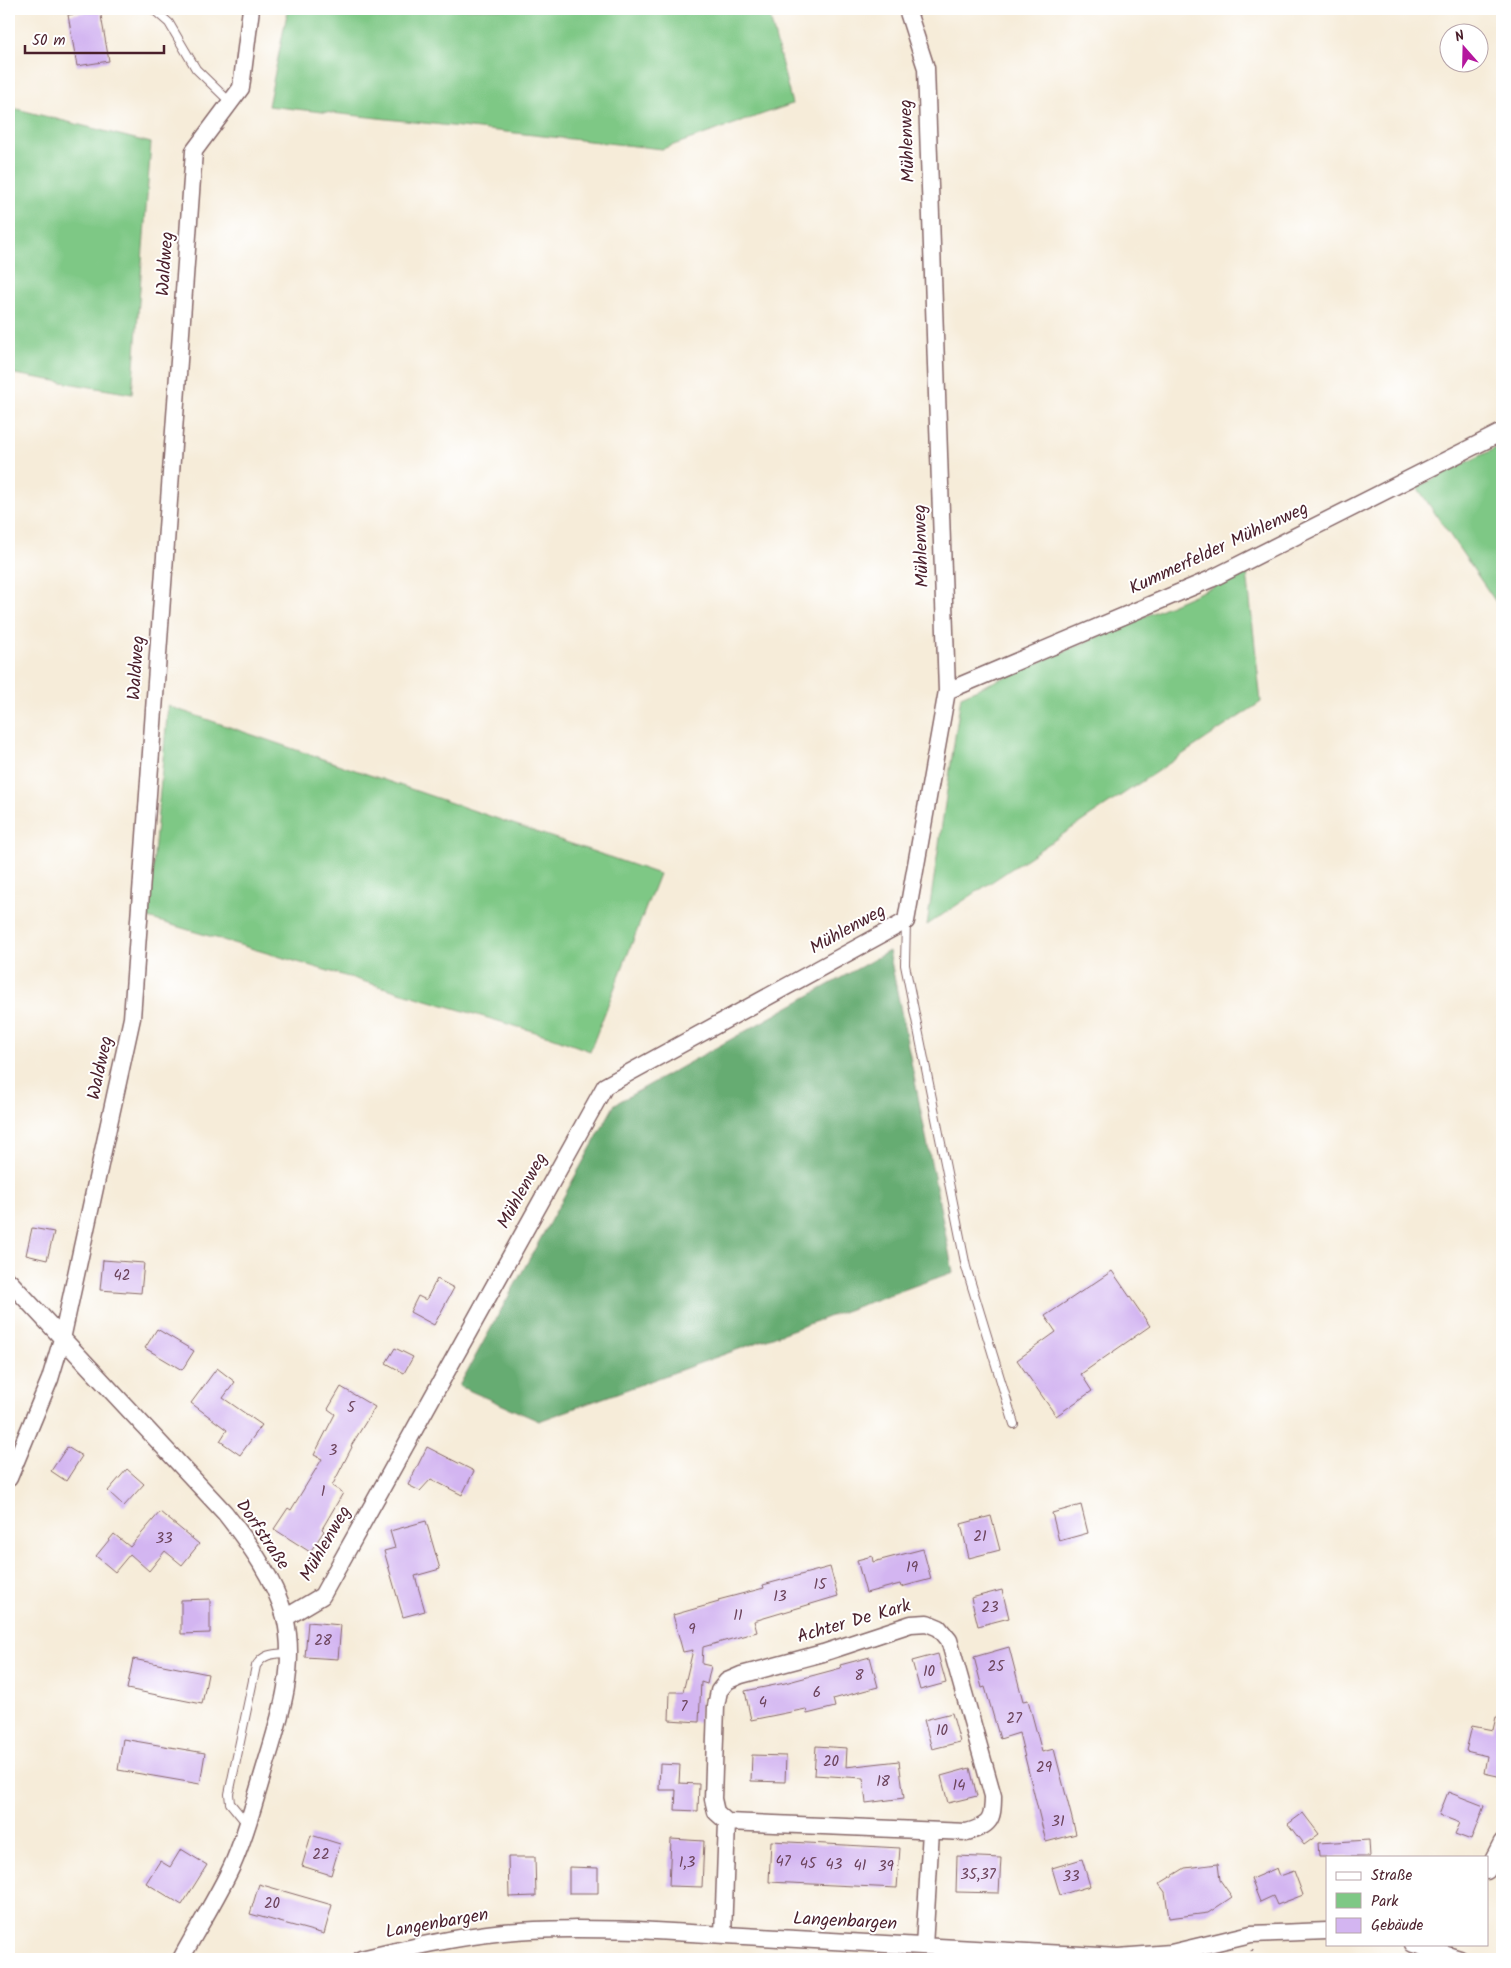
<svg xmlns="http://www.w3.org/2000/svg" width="1511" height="1968" font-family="Kalam,sans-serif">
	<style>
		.green { fill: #7ec885; stroke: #647458 }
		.forest { fill: #66ac72; stroke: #58664e }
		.building { fill: #d3b5f1 }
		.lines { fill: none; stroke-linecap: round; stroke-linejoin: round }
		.lane-casing { stroke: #866768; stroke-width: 10 }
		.street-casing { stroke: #866768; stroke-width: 19 }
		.path { stroke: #866768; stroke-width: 3; stroke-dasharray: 1 4; stroke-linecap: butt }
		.lane { stroke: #fff; stroke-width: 8 }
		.street { stroke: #fff; stroke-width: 16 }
		.labels { text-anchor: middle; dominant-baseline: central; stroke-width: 4; stroke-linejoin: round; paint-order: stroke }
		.number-label { font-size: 15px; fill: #6c445c }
		.street-label { font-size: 18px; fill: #4a1f2b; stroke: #fff }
	</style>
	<rect width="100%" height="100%" fill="#fff"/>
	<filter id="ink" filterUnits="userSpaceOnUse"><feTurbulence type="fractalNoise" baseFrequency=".02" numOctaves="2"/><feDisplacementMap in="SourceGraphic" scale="10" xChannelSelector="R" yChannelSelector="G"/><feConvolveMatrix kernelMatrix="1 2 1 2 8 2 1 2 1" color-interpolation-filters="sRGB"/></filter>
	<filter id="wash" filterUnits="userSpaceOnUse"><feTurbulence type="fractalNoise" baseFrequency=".0096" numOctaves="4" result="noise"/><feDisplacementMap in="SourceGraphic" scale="20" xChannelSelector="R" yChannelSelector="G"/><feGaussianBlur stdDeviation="1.12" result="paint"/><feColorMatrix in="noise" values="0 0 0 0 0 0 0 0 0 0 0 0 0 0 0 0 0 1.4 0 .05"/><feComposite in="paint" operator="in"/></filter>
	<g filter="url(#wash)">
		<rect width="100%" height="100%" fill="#f6ecd9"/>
		<path class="green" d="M288,9H722L769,13L792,104L662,149L268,106Z
			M9,107L151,143L132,394L9,373Z
			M1502,445V611L1417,487Z
			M1247,572L1261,702L927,925L961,696Z
			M168,706L659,874L590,1051L549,1036L148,918Z"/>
		<path class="forest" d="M889,951L953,1272L539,1421L459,1386L615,1104Z"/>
		<g id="blocks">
			<path class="building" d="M100,10L109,61L77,66L68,15Z
				M32,1228L54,1232L47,1260L26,1255Z
				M103,1260L144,1263L141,1293L100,1290Z
				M1112,1271L1150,1326L1081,1374L1092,1391L1056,1416L1017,1360L1056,1332L1045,1316Z
				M437,1279L454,1288L434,1325L410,1312L418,1296L426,1300Z
				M157,1329L194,1351L182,1370L145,1348Z
				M395,1348L413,1357L404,1373L386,1363Z
				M217,1368L235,1382L223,1398L262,1425L240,1455L220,1441L227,1430L191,1403Z
				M341,1387L375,1407L351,1446L352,1447L332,1486L343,1493L322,1529L324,1531L310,1552L274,1529L288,1508L291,1510L322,1459L314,1455L335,1414L328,1409Z
				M67,1447L82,1456L66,1481L51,1471Z
				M427,1447L474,1471L462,1495L431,1479L420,1491L408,1485Z
				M127,1469L144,1484L124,1506L108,1491Z
				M1081,1505L1088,1533L1059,1541L1052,1513Z
				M160,1512L199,1544L182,1565L165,1551L149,1571L130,1554L115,1572L96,1556L114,1534L130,1547Z
				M991,1516L1000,1550L969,1558L961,1524Z
				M426,1521L440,1569L415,1576L425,1611L403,1617L384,1551L395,1548L390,1531Z
				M923,1549L931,1579L901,1587L900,1584L866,1593L857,1560L872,1556L873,1562Z
				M830,1567L838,1596L754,1621L757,1632L703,1647L702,1664L711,1666L707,1684L701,1682L699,1722L669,1720L670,1692H683L693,1650L683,1652L673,1615L719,1602L718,1600L764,1588L763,1585Z
				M1002,1590L1009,1618L978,1626L971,1598Z
				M210,1599V1633L181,1634V1600Z
				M308,1622L341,1625L338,1659L305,1657Z
				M1009,1647L1023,1701L1028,1700L1042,1752L1054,1749L1076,1834L1046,1842L1019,1733L1000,1739L985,1687L982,1688L974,1657Z
				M938,1654L946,1683L920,1690L912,1661Z
				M870,1657L878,1687L833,1699L835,1707L807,1714L806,1709L751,1720L745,1691L785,1683L841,1668L840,1665Z
				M133,1659L208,1674L202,1704L127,1689Z
				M952,1713L960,1742L932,1749L924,1720Z
				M1496,1717L1502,1718V1777L1484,1773L1487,1756L1466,1751L1472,1726L1493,1730Z
				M123,1739L205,1753L200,1784L118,1770Z
				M816,1746L847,1748L846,1767L899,1761L904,1798L866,1803L863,1778L814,1775Z
				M752,1755L786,1756L785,1782L751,1781Z
				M660,1764L680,1765L679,1783L699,1784L698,1811L675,1810L676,1790H659Z
				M970,1768L977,1796L948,1803L941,1776Z
				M1448,1792L1484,1806L1471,1840L1455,1834L1460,1823L1439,1815Z
				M1303,1813L1319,1834L1304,1845L1288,1824Z
				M311,1835L340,1844L331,1875L302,1866Z
				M671,1839L704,1841L702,1887L669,1886Z
				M1369,1840L1370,1857H1319L1318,1843Z
				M771,1841L900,1848L897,1888L769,1882Z
				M181,1849L207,1865L182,1905L146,1883L160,1861L170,1867Z
				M957,1856L1001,1858L999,1893L956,1892Z
				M508,1857H535L536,1896L509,1897Z
				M1082,1859L1090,1886L1060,1895L1052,1868Z
				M1218,1864L1220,1880L1232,1897L1208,1913L1169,1918L1165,1892L1159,1884L1185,1868Z
				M569,1867L598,1868V1893H569Z
				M1277,1868L1280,1876L1294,1871L1303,1895L1277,1905L1273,1896L1260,1902L1251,1879Z
				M259,1884L332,1905L324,1934L250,1914Z"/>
		</g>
	</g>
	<g filter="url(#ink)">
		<use href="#blocks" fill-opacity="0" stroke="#866768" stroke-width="1"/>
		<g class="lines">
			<defs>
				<path id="lane" d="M153,9L169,23L196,69L231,103
					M906,921L905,965L966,1267L1014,1424
					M248,1825L230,1803L229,1794L256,1666C264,1653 274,1654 288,1653"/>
				<path id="street" d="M947,691L1211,579L1502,432
					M9,1281L225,1513C250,1545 274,1578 285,1617C298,1671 277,1726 262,1777C253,1807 245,1837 232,1866C217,1898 197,1929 181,1959
					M9,1478L50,1379L62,1339L132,1018L194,151L241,88L251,9
					M285,1618L322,1596L605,1086L906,921L947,691L926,68L907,9
					M927,1623L939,1628L949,1640L993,1796C993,1821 990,1825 967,1832L727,1822L716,1812L713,1799L716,1706L719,1691L727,1681L741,1675L823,1653L911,1624Z
					M1487,1871L1502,1842
					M723,1935L727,1822
					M1413,1944L1460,1959
					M924,1946L931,1831
					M361,1959C408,1948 455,1937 504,1932C548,1928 593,1929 637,1930L1118,1957L1171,1953L1251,1934L1327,1931"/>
			</defs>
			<use href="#lane" class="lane-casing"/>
			<use href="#street" class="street-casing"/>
			<path class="path" d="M1252,1950L1253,1959"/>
			<use href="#lane" class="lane"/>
			<use href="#street" class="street"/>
		</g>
	</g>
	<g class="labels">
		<g class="number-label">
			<text x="122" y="1276">42</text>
			<text x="351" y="1408">5</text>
			<text x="333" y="1451">3</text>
			<text x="323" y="1492">1</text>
			<text x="980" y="1537">21</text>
			<text x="164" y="1539">33</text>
			<text x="912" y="1568">19</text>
			<text x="820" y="1585">15</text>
			<text x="780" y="1597">13</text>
			<text x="990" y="1608">23</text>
			<text x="738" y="1616">11</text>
			<text x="692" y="1630">9</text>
			<text x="323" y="1641">28</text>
			<text x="996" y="1667">25</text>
			<text x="929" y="1672">10</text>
			<text x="859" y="1676">8</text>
			<text x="817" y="1693">6</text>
			<text x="763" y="1703">4</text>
			<text x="684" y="1707">7</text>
			<text x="1014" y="1719">27</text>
			<text x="942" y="1731">10</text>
			<text x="831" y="1762">20</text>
			<text x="1044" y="1768">29</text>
			<text x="883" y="1782">18</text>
			<text x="959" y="1786">14</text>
			<text x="1058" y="1822">31</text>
			<text x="321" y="1855">22</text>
			<text x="783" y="1862">47</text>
			<text x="687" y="1863">1,3</text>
			<text x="808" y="1864">45</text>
			<text x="834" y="1865">43</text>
			<text x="860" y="1866">41</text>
			<text x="886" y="1867">39</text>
			<text x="978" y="1875">35,37</text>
			<text x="1071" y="1877">33</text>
			<text x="272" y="1904">20</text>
		</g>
		<g class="street-label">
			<text transform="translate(908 141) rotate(-92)">Mühlenweg</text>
			<text transform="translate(166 264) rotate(-86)">Waldweg</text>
			<text transform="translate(922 546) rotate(-92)">Mühlenweg</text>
			<text transform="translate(1219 549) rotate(-25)">Kummerfelder Mühlenweg</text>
			<text transform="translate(137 668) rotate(-86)">Waldweg</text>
			<text transform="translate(848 930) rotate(-29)">Mühlenweg</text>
			<text transform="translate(101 1068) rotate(-78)">Waldweg</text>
			<text transform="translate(523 1191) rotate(-61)">Mühlenweg</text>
			<text transform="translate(262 1535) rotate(56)">Dorfstraße</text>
			<text transform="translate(326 1544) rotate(-60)">Mühlenweg</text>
			<text transform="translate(854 1622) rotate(-16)">Achter De Kark</text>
			<text transform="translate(845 1922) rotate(3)">Langenbargen</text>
			<text transform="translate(437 1924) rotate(-10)">Langenbargen</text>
		</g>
	</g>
	<rect width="1511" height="1968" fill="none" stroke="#fff" stroke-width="30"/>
	<rect x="1326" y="1856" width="162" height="90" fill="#ffffff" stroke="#b7a5aa"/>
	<rect x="1336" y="1872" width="25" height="8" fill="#ffffff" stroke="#b7a5aa"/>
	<text x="1371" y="1880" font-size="15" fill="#4a1f2b">Straße</text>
	<rect x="1336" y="1893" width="25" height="15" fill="#7ec885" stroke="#b7a5aa"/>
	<text x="1371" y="1906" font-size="15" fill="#4a1f2b">Park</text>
	<rect x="1336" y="1918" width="25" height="15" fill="#d3b5f1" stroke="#b7a5aa"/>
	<text x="1371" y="1930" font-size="15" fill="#4a1f2b">Gebäude</text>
	<g transform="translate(1464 48) rotate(340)"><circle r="24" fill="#ffffff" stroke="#b7a5aa"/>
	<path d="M0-4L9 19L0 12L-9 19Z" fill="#b5179e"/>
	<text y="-8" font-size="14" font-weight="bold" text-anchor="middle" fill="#4a1f2b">N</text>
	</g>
	<path d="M25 45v8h139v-8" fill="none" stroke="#4a1f2b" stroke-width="2.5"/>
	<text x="32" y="45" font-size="15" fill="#4a1f2b" stroke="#ffffff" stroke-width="4" paint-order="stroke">50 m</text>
</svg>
